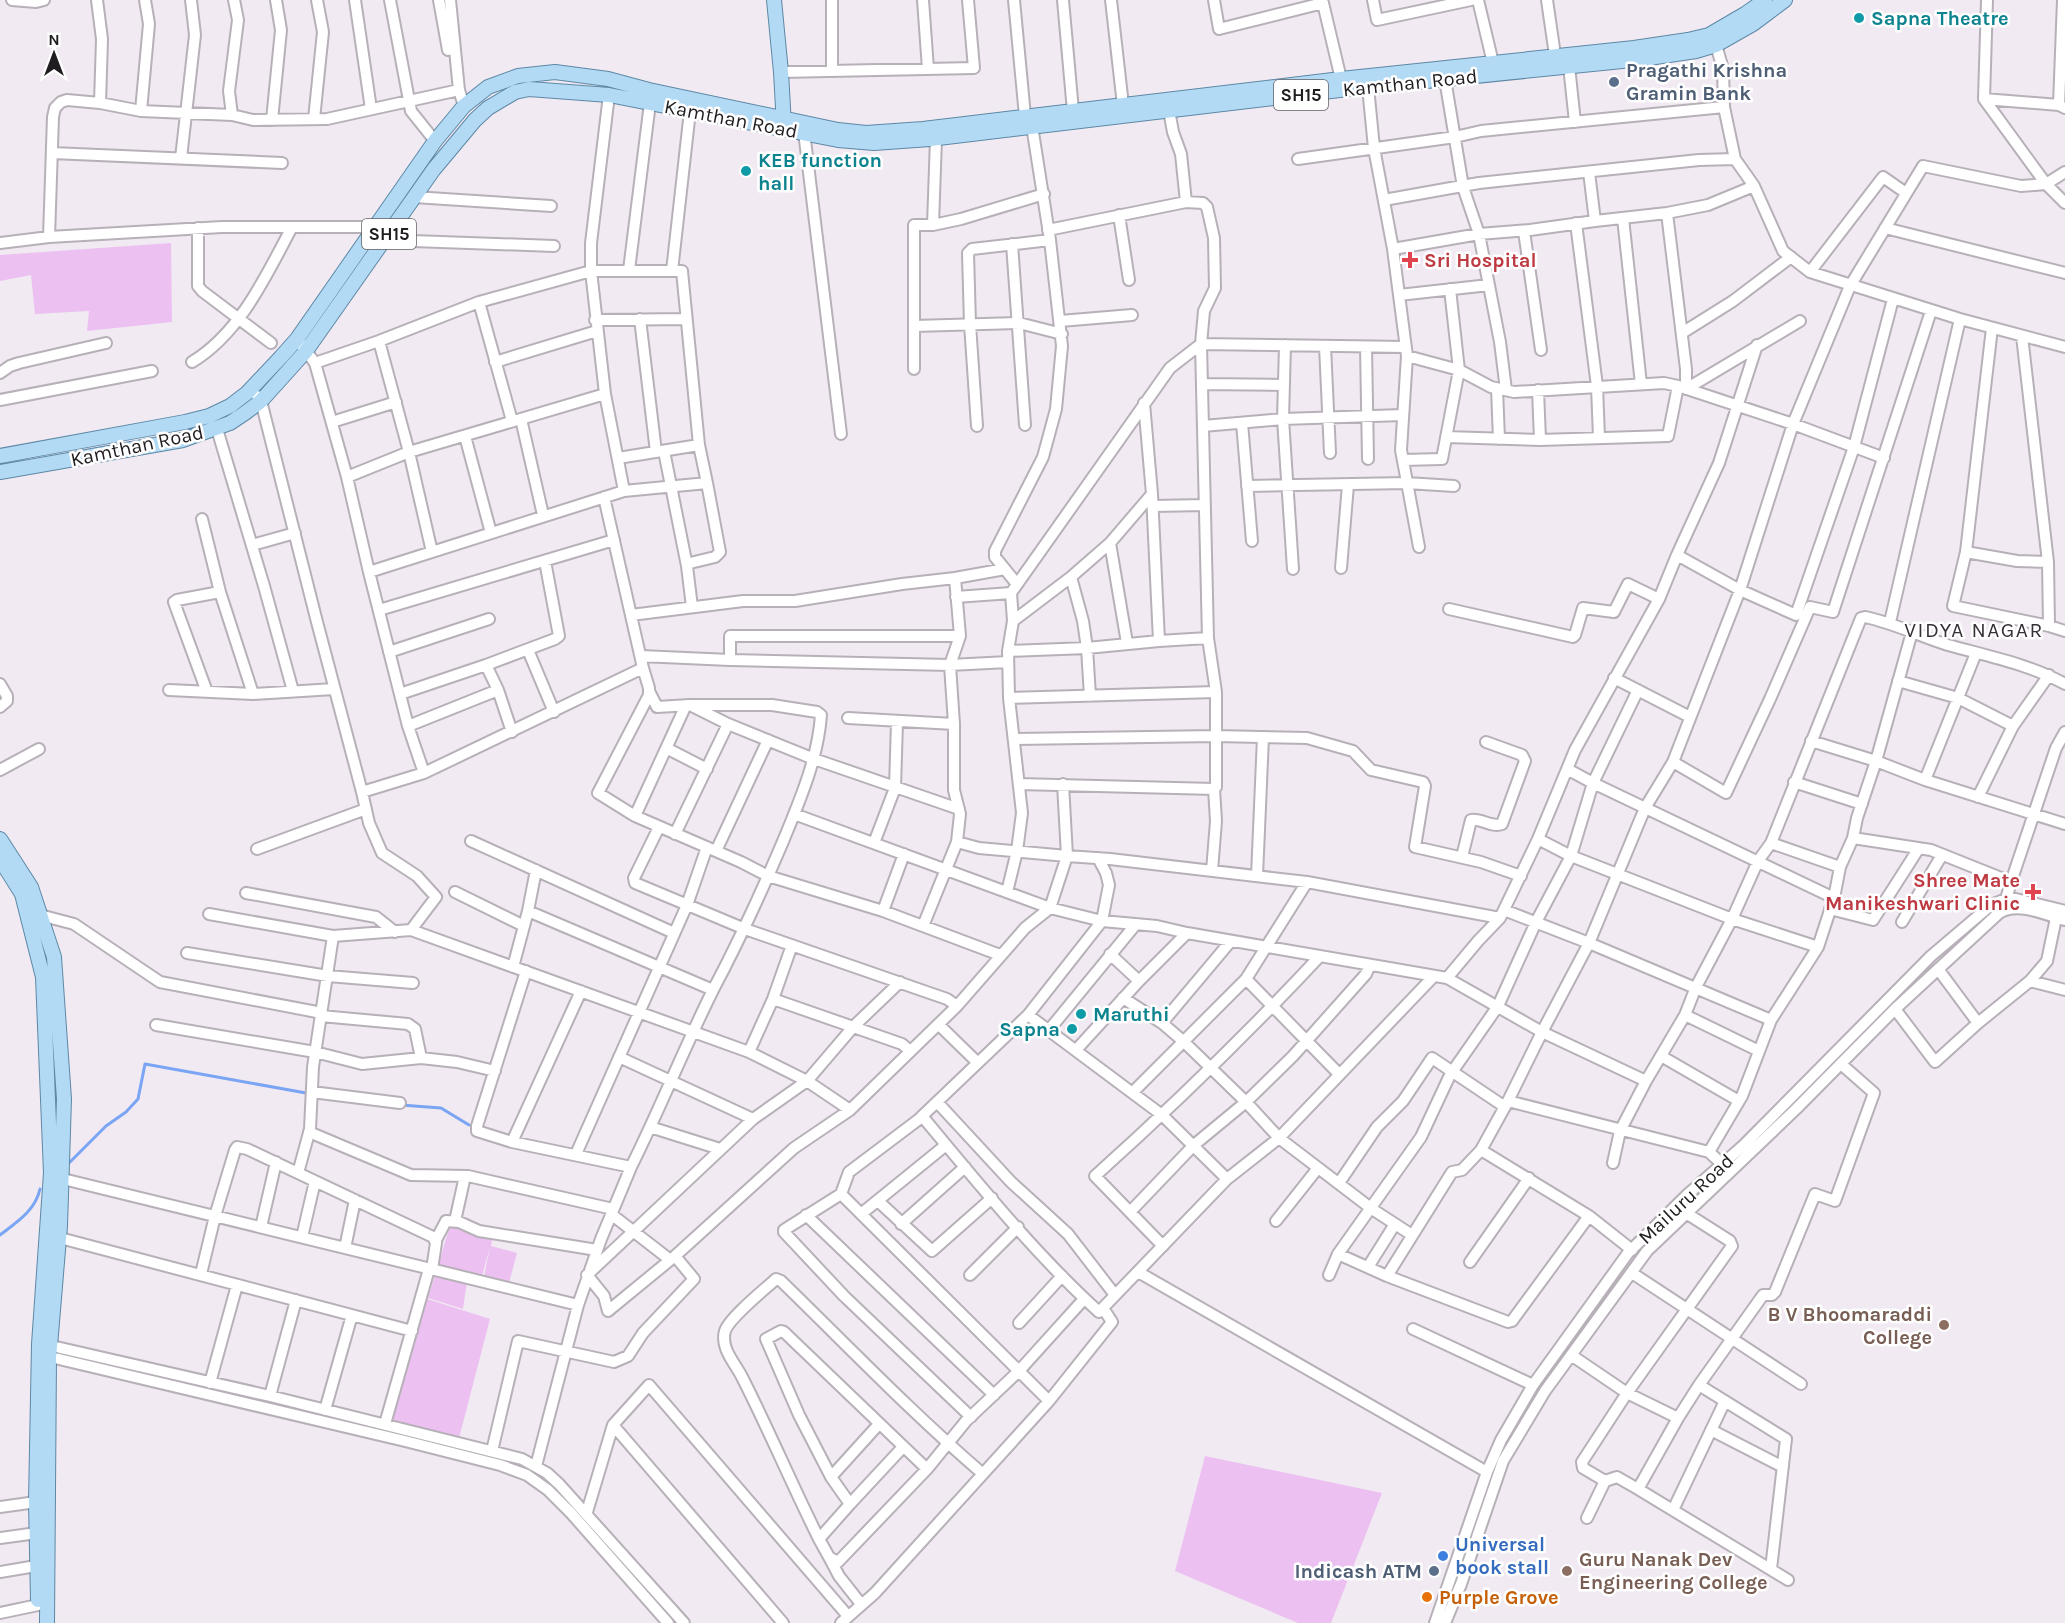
<svg xmlns="http://www.w3.org/2000/svg" width="2065" height="1623" font-family="Karla,sans-serif">
	<style>
		.green { fill: #ecc1f2 }
		.lines { fill: none; stroke-linecap: round; stroke-linejoin: round }
		.stream { stroke: #7aa4f4; stroke-width: 3 }
		.minor-casing { stroke: #b7b0b8; stroke-width: 14 }
		.major-casing { stroke: #5d88a5; stroke-width: 16 }
		.minor { stroke: #fff; stroke-width: 10 }
		.major { stroke: #b2daf4; stroke-width: 14 }
		.culture-dot { fill: #0f9aa8; stroke: #fff; stroke-width: 2 }
		.service-dot { fill: #5c6f8a; stroke: #fff; stroke-width: 2 }
		.health-dot { fill: #e0444e; stroke: #fff; stroke-width: 2 }
		.education-dot { fill: #8d6e63; stroke: #fff; stroke-width: 2 }
		.shop-dot { fill: #3f7fe0; stroke: #fff; stroke-width: 2 }
		.food-dot { fill: #e8710a; stroke: #fff; stroke-width: 2 }
		.labels { text-anchor: middle; dominant-baseline: central; stroke-width: 5; stroke-linejoin: round; paint-order: stroke }
		.shield { fill: #fff; stroke: #636163; stroke-width: 1.5 }
		.shield-label { font-size: 18px; font-weight: bold; fill: #201d20 }
		.culture-label { font-size: 20px; font-weight: bold; fill: #0d838f; stroke: #fff; text-anchor: start }
		.service-label { font-size: 20px; font-weight: bold; fill: #4e5e75; stroke: #fff; text-anchor: start }
		.street-label { font-size: 20px; fill: #201d20; stroke: #fff }
		.health-label { font-size: 20px; font-weight: bold; fill: #be3a42; stroke: #fff; text-anchor: start }
		.education-label { font-size: 20px; font-weight: bold; fill: #785e54; stroke: #fff; text-anchor: end }
		.shop-label { font-size: 20px; font-weight: bold; fill: #366cbe; stroke: #fff; text-anchor: start }
		.food-label { font-size: 20px; font-weight: bold; fill: #c56008; stroke: #fff; text-anchor: start }
		.neighbourhood-label { font-size: 21px; letter-spacing: 1.5px; fill: #363037; stroke: #fff }
	</style>
	<rect width="100%" height="100%" fill="#f1eaf2"/>
	<path class="green" d="M171,243L172,322L87,331L89,311L35,314L31,275L0,281V255Z
		M450,1226L493,1235L491,1246L517,1253L509,1283L484,1276L490,1247L482,1276L468,1274L463,1309L428,1298Z
		M421,1297L490,1319L458,1442L385,1424Z
		M1205,1456L1382,1493L1331,1623H1298L1175,1571Z"/>
	<g class="lines">
		<path class="stream" d="M401,1105L441,1108L469,1125
			M69,1163L106,1126L126,1112L138,1099L145,1064L306,1093
			M0,1235C17,1222 35,1211 40,1189"/>
		<defs>
			<path id="minor" d="M12,0L36,2L44,0
				M97,0L102,39L100,103
				M355,0L371,109
				M390,0L411,111L435,141
				M439,0L448,50
				M450,0L459,90L464,106
				M832,0V71
				M923,0L928,69
				M1014,0L1025,116
				M1063,0L1073,111
				M1111,0L1123,105
				M1214,0L1219,29L1323,3L1341,79
				M1373,0L1377,20L1471,0
				M1478,0L1493,63
				M1547,0L1556,62
				M1987,0L1984,99L2046,184L2065,203
				M2063,0L2059,105L2065,108
				M1712,40L1716,45L1723,69L1724,107L1735,159L1754,186L1783,251L1810,272L1960,319L2065,347
				M1569,66L1575,122
				M781,72L974,68L968,0
				M1444,73L1463,187L1479,234L1500,342L1506,390
				M1368,87L1374,148L1393,249L1407,356L1401,450L1419,547
				M1984,99L2059,105
				M1168,105L1173,132L1181,154L1186,202
				M141,111L149,24L145,0
				M232,115L229,91L238,20L234,0
				M314,119L323,32L317,0
				M272,120L281,30L276,0
				M804,132L841,434
				M52,153L282,163
				M181,158L195,35L191,0
				M1298,159L1455,137L1481,131L1724,107
				M1589,172L1595,221
				M414,197L551,206
				M1384,200L1479,183L1699,160L1735,159
				M1667,213L1686,369V389
				M1119,215L1129,280
				M1623,218L1641,384
				M1576,223L1597,386L1599,438
				M933,225L961,219L1044,194
				M198,228V286L202,291L271,343
				M1885,228L2065,273
				M1524,231L1541,350
				M49,237L53,117L55,108L61,102L67,100L100,103L141,111L232,115L253,120L327,119L459,90
				M385,240L554,246
				M0,243L49,237L222,227H380
				M1012,244L1025,425
				M1393,249L1479,234L1530,230L1595,221L1667,213L1708,205L1754,186
				M629,270L650,103
				M1810,272L1883,177L1906,193
				M1399,295L1489,285
				M479,302L512,421
				M640,319L656,452
				M595,320L686,319
				M1060,321L1132,315
				M914,326L1019,323L1062,334
				M1992,328L1966,552L1953,606L2049,626L2065,631
				M1682,333L1733,301L1791,257
				M2022,336L2048,562L2049,626
				M297,339L315,363L347,477L369,572L624,491L605,394L591,271V243L609,95
				M379,341L409,452L432,552
				M1285,345L1283,419L1293,569
				M1325,346L1330,453
				M1366,347L1368,459
				M1407,356L1459,370L1491,387L1514,392L1664,383L1678,386L1793,424L1884,458
				M192,362C240,333 266,276 292,227
				M495,362L597,331
				M315,363L379,341L479,302L591,271H672L690,111
				M914,369V225H933L936,139
				M0,373L10,366L19,363L106,343
				M1202,384L1284,385
				M1497,389L1499,439
				M1686,389L1800,321
				M1538,390L1540,440L1668,436L1678,386
				M257,396L261,401L317,622L362,792L424,773L643,668L604,497
				M0,400L152,371
				M1144,403L1152,494
				M521,419L543,515
				M332,422L396,402
				M1242,423L1252,541
				M977,426L970,324L968,253L972,249L1050,240
				M1203,426L1283,419L1403,415
				M217,429L264,586L293,691
				M465,436L491,533
				M1446,437L1540,440
				M664,451L687,566
				M618,458L699,445
				M1403,460L1442,459L1459,370L1450,289
				M347,477L409,452L605,394
				M1247,486L1407,483L1454,486
				M624,491L707,483L699,445L682,271H672
				M1153,506L1205,505
				M202,519L220,592L253,694
				M1110,543L1127,643
				M252,545L295,533
				M1966,552L2017,561L2048,562
				M1677,555L1719,463L1757,345
				M1341,568L1348,485
				M369,572L408,726L424,773
				M1071,577L1083,621L1087,648L1090,696
				M955,578L1005,569
				M1017,584L995,557V551L1043,457L1056,409L1062,346L1050,240L1032,126
				M1011,593L1170,368L1201,344L1204,311L1215,288L1214,238L1207,207L1203,203L1186,202L1048,230
				M956,597L1011,593L1013,621L1008,651L1009,698L1022,813L1017,851L1007,892
				M692,607L687,566L690,563L715,557L720,552L707,483
				M1449,609L1573,637L1575,635L1583,608L1614,612L1628,584L1659,599
				M379,610L614,540
				M631,615L743,601H795L902,584L955,578L960,636
				M1013,621L1071,577L1110,543L1152,494L1159,641L1208,638
				M1890,622L1960,319
				M528,650L554,712
				M1008,651L1087,648L1159,641
				M389,652L489,619
				M641,656L730,660V636H960L950,665L954,724V790L960,814L957,842L923,926
				M730,660L950,665L1008,662
				M486,665L555,639L559,636L545,561
				M643,668L649,688V695L598,793L635,816L741,862L768,876L883,911L1000,955
				M1614,678L1690,717
				M1898,681L1958,698L2013,726
				M0,684L7,696V701L0,707
				M169,690L253,694L334,689
				M649,691L657,707L690,705L728,724L814,759L959,809
				M207,692L174,602L177,600L220,592
				M400,694L486,665L498,690L512,732
				M1009,698L1216,692
				M690,705H772L817,712L821,715C818,758 800,800 784,839C762,891 739,941 713,990
				M848,718L954,724
				M408,726L498,690
				M1015,739L1216,736L1307,738L1353,751L1371,770L1423,782L1425,786L1415,847L1481,862L1521,876
				M1811,741L1876,761L1925,780L2065,824
				M668,749L707,769
				M1673,762L1726,793L1770,699L1810,607L1833,612L1931,311
				M1567,769L1593,783L1834,898
				M0,770L39,749
				M1925,780L1976,653
				M1794,782L1862,804
				M1019,784L1214,789
				M1063,784L1067,856L1110,859L1307,882L1500,918
				M362,792L369,823L382,853L417,876L436,897L411,930
				M1978,797L2013,726L2049,675
				M794,814L1050,908L1102,921L1157,926L1187,933
				M635,816L686,705
				M659,827L634,878L635,883L745,929L947,999L957,1006L1025,928L1050,908L1067,856L979,848L957,842
				M675,834L728,724
				M1853,838L1931,850L2011,882L2006,899
				M1538,839L1571,856L1732,919L1818,947
				M471,841L674,933
				M874,843L895,788L897,722
				M1771,843L1840,867
				M257,849L366,809
				M716,851L768,740
				M1462,857L1471,820C1481,818 1492,828 1502,824L1525,761L1522,755L1486,742
				M1212,871L1216,821L1214,789L1216,787V692L1208,638L1201,344L1406,347
				M1257,876L1263,737
				M2011,882L2056,748L2065,732
				M455,892L524,926
				M246,893L376,917L395,932
				M1830,909L1873,920L1919,848
				M1504,910L1589,943L1771,1020
				M883,911L904,854
				M209,914L333,936
				M40,915L74,924L160,982L322,1013
				M1902,922L1942,855
				M187,953L328,976L413,983
				M1110,954L1139,981
				M513,967L528,911L536,870
				M1938,969L1978,1023
				M526,971L477,1126V1131L512,1142L631,1167C660,1109 684,1048 713,990L528,911
				M1447,978L1478,941L1500,918L1538,839L1575,750L1659,599L1677,555L1740,590L1796,615L1854,447L1893,299
				M1246,979L1339,1074
				M2030,981L2065,990
				M900,982L854,1026L807,1081L753,1119L587,1275L604,1296L608,1311L675,1256L794,1148L850,1110L957,1006
				M1123,998L1162,1023L1183,1041L1246,1102L1279,1138L1372,1209L1412,1235
				M773,999L902,1044L910,1051
				M1895,1009L1935,1062L1978,1023L2030,981L2047,961L2056,918
				M1028,1015L1162,1115L1227,1179
				M1685,1015L1759,1051
				M321,1016L408,1024L415,1029L421,1058
				M1162,1023L1230,942
				M156,1025L315,1052L362,1064L421,1058L457,1062L495,1071
				M939,1025L977,1062
				M1049,1030L1136,924
				M1076,1050L1139,981L1187,933L1447,978L1542,1032L1646,1081
				M749,1052L773,999L792,945
				M1661,1056L1739,1101
				M619,1057L753,1119
				M312,1092L400,1103
				M1133,1092L1246,979L1307,882
				M1508,1101L1709,1152
				M937,1102L1011,1182L1068,1234L1115,1295
				M922,1116C978,1183 1034,1253 1099,1312L1227,1179L1279,1138L1434,976
				M650,1127L720,1149
				M309,1132L411,1175L468,1176L613,1209
				M512,1142L581,991
				M1481,1150L1589,1216L1632,1250
				M576,1154L687,905L707,847
				M1613,1163L1620,1131L1646,1081L1685,1015L1696,987L1732,919L1758,861L1771,843L1861,618L1865,617C1894,623 1919,636 1948,645C1987,656 2029,664 2065,684
				M1722,1164L1709,1152L1742,1096L1771,1020L1818,947L1834,898L1840,867L1853,838L1857,818L1876,761L1912,632
				M298,1173L310,1129L313,1067L333,936L411,930L749,1052L807,1081L850,1110
				M63,1179L578,1305
				M1339,1183L1377,1127L1403,1101L1432,1058L1505,1107
				M841,1194L1049,1401
				M878,1201L932,1251L992,1198
				M1130,1212L1194,1145L1246,1102L1293,1056L1366,974L1370,965
				M611,1214L669,1259
				M861,1214L946,1145
				M806,1215L994,1395
				M455,1221L465,1176
				M1276,1221L1318,1168
				M901,1224L965,1167
				M261,1227L276,1162
				M302,1237L315,1181
				M60,1238L412,1331
				M436,1240L446,1221L459,1222L479,1231L597,1250
				M1163,1246L1095,1176C1173,1106 1248,1033 1320,956
				M345,1248L355,1200
				M1338,1254L1387,1276L1508,1322L1512,1321L1589,1216
				M1470,1262L1529,1178
				M1368,1267L1395,1224
				M1138,1272L1487,1472
				M1632,1273L1801,1384
				M201,1274L215,1216L235,1150L237,1147L247,1149L433,1237L436,1243L432,1269
				M970,1275L1018,1227
				M1329,1275L1338,1254L1421,1137L1450,1075L1498,1006L1536,922L1571,856L1593,783L1638,690
				M1387,1276L1452,1172L1462,1170L1481,1150L1508,1101L1542,1032L1589,943L1645,808L1673,762L1740,590L1793,424L1850,286L1923,166L2021,186L2046,184L2065,172
				M1019,1323L1062,1276
				M1413,1329L1533,1385
				M43,1344L270,1396L522,1459L547,1473L559,1484L684,1623
				M42,1355L405,1441L500,1465L527,1475L548,1490L571,1513L668,1623
				M1571,1355L1627,1393L1678,1418L1699,1385L1763,1295H1772L1775,1292L1815,1194L1835,1201L1874,1093L1841,1064
				M210,1383L237,1285
				M1699,1385L1786,1439L1771,1569
				M270,1396L296,1300
				M325,1410L352,1315
				M971,1417L844,1296L784,1232V1230L841,1194L849,1172L918,1120L1028,1015L1102,921L1109,885L1106,873L1098,858
				M385,1424L429,1269
				M1711,1430L1783,1467
				M492,1451L518,1341L614,1362L628,1356L643,1333L694,1279L675,1256
				M536,1466L578,1305L601,1239L631,1167
				M983,1474C912,1413 848,1346 781,1281L776,1279C765,1289 729,1318 725,1331C720,1348 735,1363 742,1377C769,1430 792,1485 819,1539L829,1557L838,1562L927,1469L966,1421L1019,1371L1084,1299
				M831,1477L879,1424
				M1605,1481L1617,1477L1638,1489L1678,1418
				M1638,1489L1788,1580
				M850,1504L903,1447
				M0,1507L36,1502
				M1673,1510L1725,1401
				M587,1512L613,1425
				M1587,1518L1605,1481L1583,1468L1582,1462L1627,1393L1732,1246L1730,1241L1686,1213
				M0,1538L37,1533
				M819,1539L850,1504L831,1477L799,1415L766,1339L781,1331L784,1332L927,1469
				M829,1557L839,1576L861,1604
				M0,1572L36,1566
				M0,1613L38,1605
				M783,1623L613,1425L649,1385L848,1616
				M841,1623L875,1593L1049,1401L1112,1322L1103,1308
				M1435,1623L1487,1472L1501,1440L1533,1385L1628,1253L1687,1195L1744,1145L1931,956L1991,905L2006,899H2016L2065,911
				M1445,1623L1461,1584L1503,1461L1545,1391L1647,1251L1796,1109L1895,1009L1999,913C2018,901 2046,915 2065,920"/>
			<path id="major" d="M774,0L781,72L784,126
				M0,456L185,422L209,416L230,406L247,393L281,357L297,339L435,141L464,106L488,87L518,76L555,72L608,79L649,90L838,130L866,133L923,129L1341,79L1634,48L1688,40L1709,35L1745,14L1765,0
				M0,472L183,440L230,423L245,413L261,401L306,351L434,169L475,120L488,108L515,92L529,89L609,95L838,140L874,143L930,139L1348,89L1642,59L1696,51L1716,45L1753,24L1785,0
				M0,839L31,887L54,957L64,1099L60,1226L49,1358L47,1623
				M0,859L22,894L43,977L51,1173L39,1344L36,1502L38,1600"/>
		</defs>
		<use href="#minor" class="minor-casing"/>
		<use href="#major" class="major-casing"/>
		<use href="#minor" class="minor"/>
		<use href="#major" class="major"/>
	</g>
	<g class="culture-dot">
		<circle cx="1859" cy="18" r="6"/>
		<circle cx="746" cy="171" r="6"/>
		<circle cx="1081" cy="1014" r="6"/>
		<circle cx="1072" cy="1029" r="6"/>
	</g>
	<g class="service-dot">
		<circle cx="1614" cy="82" r="6"/>
		<circle cx="1434" cy="1571" r="6"/>
	</g>
	<g class="health-dot">
		<path d="M1407 251h6v6h6v6h-6v6h-6v-6h-6v-6h6z"/>
		<path d="M2030 883h6v6h6v6h-6v6h-6v-6h-6v-6h6z"/>
	</g>
	<g class="education-dot">
		<circle cx="1944" cy="1325" r="6"/>
		<circle cx="1567" cy="1571" r="6"/>
	</g>
	<circle class="shop-dot" cx="1443" cy="1556" r="6"/>
	<circle class="food-dot" cx="1427" cy="1597" r="6"/>
	<g class="labels">
		<g class="shield">
			<rect x="1274" y="80" width="54" height="30" rx="4.5"/>
			<rect x="362" y="219" width="54" height="30" rx="4.5"/>
		</g>
		<g class="shield-label">
			<text x="1301" y="95">SH15</text>
			<text x="389" y="234">SH15</text>
		</g>
		<g class="culture-label">
			<text x="1871" y="18">Sapna Theatre</text>
			<text x="758" y="160">KEB function<tspan x="758" dy="23">hall</tspan></text>
			<text x="1093" y="1014">Maruthi</text>
			<text x="1060" y="1029" text-anchor="end">Sapna</text>
		</g>
		<g class="service-label">
			<text x="1626" y="70">Pragathi Krishna<tspan x="1626" dy="23">Gramin Bank</tspan></text>
			<text x="1422" y="1571" text-anchor="end">Indicash ATM</text>
		</g>
		<g class="street-label">
			<text transform="translate(1410 83) rotate(-6)">Kamthan Road</text>
			<text transform="translate(731 119) rotate(11)">Kamthan Road</text>
			<text transform="translate(137 446) rotate(-12)">Kamthan Road</text>
			<text transform="translate(1686 1199) rotate(-43)">Mailuru Road</text>
		</g>
		<g class="health-label">
			<text x="1424" y="260">Sri Hospital</text>
			<text x="2020" y="880" text-anchor="end">Shree Mate<tspan x="2020" dy="23">Manikeshwari Clinic</tspan></text>
		</g>
		<g class="education-label">
			<text x="1932" y="1314">B V Bhoomaraddi<tspan x="1932" dy="23">College</tspan></text>
			<text x="1579" y="1559" text-anchor="start">Guru Nanak Dev<tspan x="1579" dy="23">Engineering College</tspan></text>
		</g>
		<g class="shop-label">
			<text x="1455" y="1544">Universal<tspan x="1455" dy="23">book stall</tspan></text>
		</g>
		<g class="food-label">
			<text x="1439" y="1597">Purple Grove</text>
		</g>
		<g class="neighbourhood-label">
			<text x="1974" y="630">VIDYA NAGAR</text>
		</g>
	</g>
	<g transform="translate(54 54)" stroke="#ffffff" stroke-width="4.5" paint-order="stroke">
	<path d="M0-4.5L10 22L0 15L-10 22Z" fill="#201d20"/>
	<text y="-9" font-size="16" font-weight="bold" text-anchor="middle" fill="#201d20">N</text>
	</g>
</svg>
